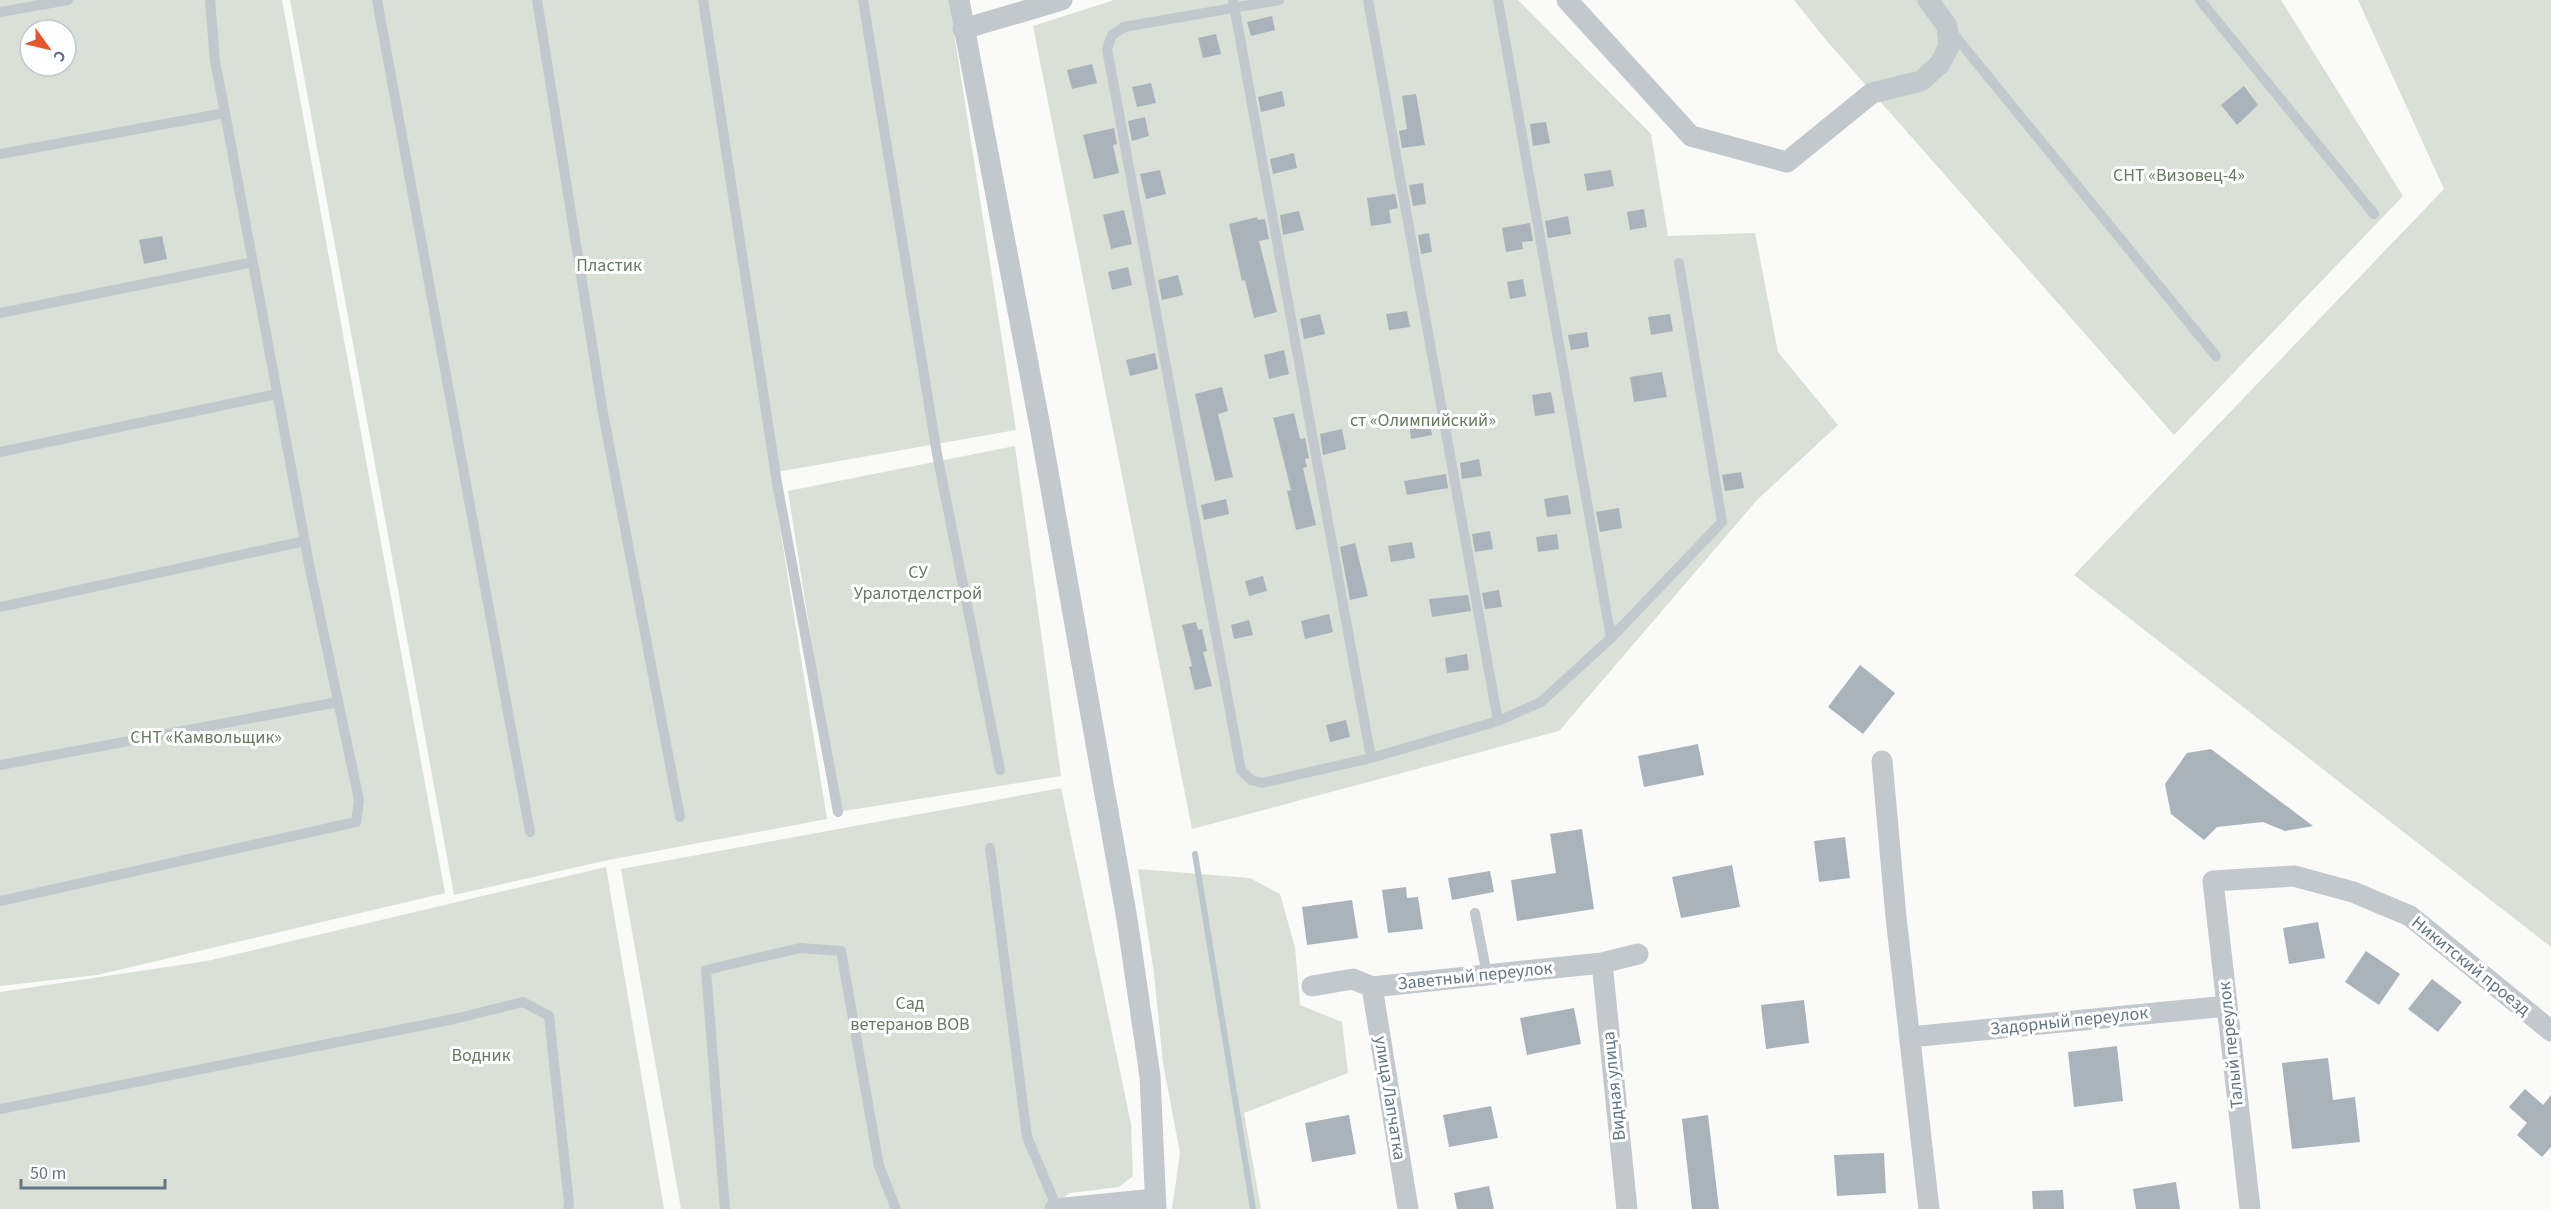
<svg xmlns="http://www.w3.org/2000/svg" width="2551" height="1209" font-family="'Source Sans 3',sans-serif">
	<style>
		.green { fill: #dadfd7; fill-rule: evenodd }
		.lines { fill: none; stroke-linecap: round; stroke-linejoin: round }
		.stream { stroke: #bbc7cb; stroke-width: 6 }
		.building { fill: #aab3b9 }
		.service { stroke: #c3c8cc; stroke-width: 10 }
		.minor { stroke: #c3c8cc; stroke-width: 21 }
		.labels { text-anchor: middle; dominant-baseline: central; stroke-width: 6; stroke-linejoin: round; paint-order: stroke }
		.park-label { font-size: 18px; fill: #687a64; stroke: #fff }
		.street-label { font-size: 18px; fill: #657683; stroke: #fff }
	</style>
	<rect width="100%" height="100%" fill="#fafaf8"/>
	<path class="green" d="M0,0H282L445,893L97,975L0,986ZM30,30H66V66H30Z
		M290,0H949L1016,430L771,473L827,819L608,860L454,895Z
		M1114,0H1518L1651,134L1668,236L1755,233L1778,352L1838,425L1757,500L1559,731L1192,829L1033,26Z
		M1794,0H2281L2403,196L2174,435L1826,40Z
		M2358,0H2551V947L2074,575L2444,189Z
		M1015,446L1061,776L838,812L788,491Z
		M1061,788L1131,1124L1133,1176L1119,1187L1070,1193L1047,1209H681L621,869Z
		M606,867L664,1209H0V992L207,961Z
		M1138,869L1250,878L1280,894L1295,947L1300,1005L1342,1022L1348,1073L1244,1113L1261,1209H1172L1180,1153L1163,1063L1154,973Z"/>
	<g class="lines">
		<path class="stream" d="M1195,854L1253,1209"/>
	</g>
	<path class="building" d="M1272,16L1275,30L1251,36L1247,22Z
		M1216,34L1221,54L1203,58L1198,38Z
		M1092,64L1097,83L1072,89L1067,70Z
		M1151,83L1156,103L1137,107L1132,87Z
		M2244,86L2258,105L2237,125L2221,105Z
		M1282,91L1285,106L1261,112L1258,97Z
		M1416,94L1425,145L1402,148L1399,131L1407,129L1402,96Z
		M1145,117L1149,136L1132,141L1128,121Z
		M1546,122L1550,143L1533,146L1530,124Z
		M1114,128L1117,144L1113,145L1119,173L1094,179L1083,135Z
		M1294,153L1297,168L1273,174L1270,159Z
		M1160,170L1166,194L1146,199L1140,174Z
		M1611,170L1614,186L1587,191L1584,174Z
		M1423,183L1426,204L1413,206L1409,185Z
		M1395,194L1398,208L1389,210L1391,223L1371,226L1367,198Z
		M1644,209L1647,227L1630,230L1627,212Z
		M1124,210L1132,244L1111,249L1103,215Z
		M1299,211L1304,230L1283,235L1280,215Z
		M1568,216L1571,234L1548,238L1545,221Z
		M1257,217L1258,220L1265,219L1269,239L1259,241L1277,312L1254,318L1245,280L1242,281L1229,224Z
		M1530,223L1533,241L1522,242L1523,249L1506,252L1502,228Z
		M1429,233L1432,252L1421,254L1418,235Z
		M162,236L167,259L144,264L139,240Z
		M1128,267L1132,285L1112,290L1108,272Z
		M1178,275L1183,295L1162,300L1158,280Z
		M1523,279L1526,296L1510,299L1507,282Z
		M1407,311L1410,327L1389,330L1386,314Z
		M1320,314L1325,334L1304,339L1300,319Z
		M1670,314L1673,331L1651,335L1648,317Z
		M1587,332L1589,347L1571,350L1568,335Z
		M1284,350L1289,374L1269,379L1264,355Z
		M1155,353L1158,369L1130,376L1126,360Z
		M1662,372L1667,397L1634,402L1630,377Z
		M1222,387L1228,411L1218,414L1233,477L1215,481L1195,394Z
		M1551,392L1555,413L1535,416L1532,395Z
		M1294,413L1300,439L1305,438L1309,458L1305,459L1307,467L1303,468L1316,525L1296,530L1287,491L1291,490L1273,418Z
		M1429,419L1432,435L1411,439L1409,423Z
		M1342,429L1346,449L1323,455L1320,434Z
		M1479,459L1482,476L1462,479L1460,463Z
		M1741,472L1744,488L1725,491L1722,475Z
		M1446,474L1448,488L1407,495L1404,481Z
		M1568,495L1571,514L1547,517L1544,499Z
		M1226,499L1229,514L1204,520L1201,505Z
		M1619,508L1622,528L1600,532L1596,512Z
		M1490,531L1493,549L1475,552L1472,534Z
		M1557,534L1559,549L1538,552L1536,537Z
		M1412,542L1415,558L1391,562L1388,546Z
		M1355,543L1368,596L1350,600L1340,547Z
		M1263,576L1267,591L1249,596L1245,581Z
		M1499,590L1502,607L1485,609L1482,593Z
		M1468,595L1471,611L1432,617L1429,599Z
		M1329,614L1333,632L1305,639L1301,621Z
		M1249,620L1253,635L1234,639L1231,625Z
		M1196,622L1198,630L1202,629L1207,651L1203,652L1212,686L1195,690L1189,667L1192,666L1182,625Z
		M1467,654L1469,670L1447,673L1445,658Z
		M1860,665L1895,693L1863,734L1828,707Z
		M1346,720L1350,737L1330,742L1326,725Z
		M1698,744L1704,775L1644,787L1638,756Z
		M2211,749L2313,826L2285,831L2263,822L2217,827L2204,840L2171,814L2165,784L2187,753Z
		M1582,829L1594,909L1517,921L1511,880L1556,873L1550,834Z
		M1845,837L1850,878L1819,882L1814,841Z
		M1732,865L1740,907L1681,918L1672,877Z
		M1490,871L1494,892L1452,900L1448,878Z
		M1406,887L1407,898L1418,897L1423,929L1388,933L1382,890Z
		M1352,900L1358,938L1307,945L1302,907Z
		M2318,922L2325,958L2289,964L2283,928Z
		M2366,951L2400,974L2379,1005L2345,982Z
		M2432,979L2462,1002L2438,1032L2408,1009Z
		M1804,1000L1809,1043L1766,1049L1761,1005Z
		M1574,1008L1581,1044L1527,1055L1520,1018Z
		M2117,1046L2123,1101L2074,1107L2068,1052Z
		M2328,1058L2333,1100L2355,1097L2360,1142L2292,1149L2282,1063Z
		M2525,1089L2543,1105L2551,1095V1147L2542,1157L2517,1135L2527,1123L2509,1107Z
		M1491,1106L1498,1138L1449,1147L1443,1115Z
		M1349,1115L1356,1154L1312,1162L1305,1123Z
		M1708,1115L1719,1209H1692L1682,1119Z
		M1884,1153L1886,1193L1837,1196L1834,1155Z
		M2176,1182L2180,1209H2136L2133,1189Z
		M1489,1186L1494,1209H1457L1454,1193Z
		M2063,1190L2064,1209H2033L2032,1191Z"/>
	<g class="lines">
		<path class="service" d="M377,0L530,832
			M537,0L603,413L680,817
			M703,0L777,483L838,812
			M863,0L937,454L1000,770
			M1233,0L1371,758
			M1279,0L1124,27L1112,35L1107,49L1241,770L1251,780L1262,783L1371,758L1498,721L1541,702L1611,638L1498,0
			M1368,0L1498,721
			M2200,0L2374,214
			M0,12L68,0
			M1951,31L2216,356
			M0,154L225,113
			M0,313L253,262
			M0,452L277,394
			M0,607L305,541
			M1611,638L1722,522L1679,263
			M0,765L338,702
			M990,848L1027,1137L1057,1208
			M0,901L356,822L359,800L309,564L225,113L215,61L210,0
			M1475,913L1487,975
			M0,1109L454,1019L523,1002L549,1016L569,1203L568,1209
			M725,1209L706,970L800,948L841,951L879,1166L896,1209"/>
		<path class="minor" d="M959,0L1041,432L1127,919L1150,1076L1156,1209
			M1567,0L1691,136L1787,162L1872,93L1921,81L1940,64L1949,46L1947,26L1928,0
			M963,29L1062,0
			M1882,761L1896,917L1929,1209
			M1602,963L1627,1209
			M1312,986L1353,979L1372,987L1602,963L1638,954
			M1372,987L1408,1209
			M1910,1037L2227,1006
			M1055,1209L1154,1199
			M2250,1209L2213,881L2294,876L2353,892L2410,916L2551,1031"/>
	</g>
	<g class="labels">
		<g class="park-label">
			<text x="2179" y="175">СНТ «Визовец-4»</text>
			<text x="609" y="265">Пластик</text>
			<text x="1423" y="420">ст «Олимпийский»</text>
			<text x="918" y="572">СУ<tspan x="918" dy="21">Уралотделстрой</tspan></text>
			<text x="206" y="737">СНТ «Камвольщик»</text>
			<text x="910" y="1003">Сад<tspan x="910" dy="21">ветеранов ВОВ</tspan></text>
			<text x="481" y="1055">Водник</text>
		</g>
		<g class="street-label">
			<text transform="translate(2471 966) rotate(39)">Никитский проезд</text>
			<text transform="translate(1475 976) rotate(-6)">Заветный переулок</text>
			<text transform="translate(2069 1021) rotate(-6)">Задорный переулок</text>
			<text transform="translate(2231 1045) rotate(-96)">Талый переулок</text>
			<text transform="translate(1614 1086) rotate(-96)">Видная улица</text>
			<text transform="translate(1390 1098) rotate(81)">улица Лапчатка</text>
		</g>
	</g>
	<g transform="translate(48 48) rotate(124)"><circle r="28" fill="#ffffff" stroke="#c1c8cd" stroke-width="1.5"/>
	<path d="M0-4.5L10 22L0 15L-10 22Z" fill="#e4572e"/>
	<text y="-9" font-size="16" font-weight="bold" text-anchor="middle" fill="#657683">С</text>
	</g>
	<path d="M21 1179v9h144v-9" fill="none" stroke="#657683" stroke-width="3"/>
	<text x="30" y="1179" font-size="18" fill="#657683" stroke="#ffffff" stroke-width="4.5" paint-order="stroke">50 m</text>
</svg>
